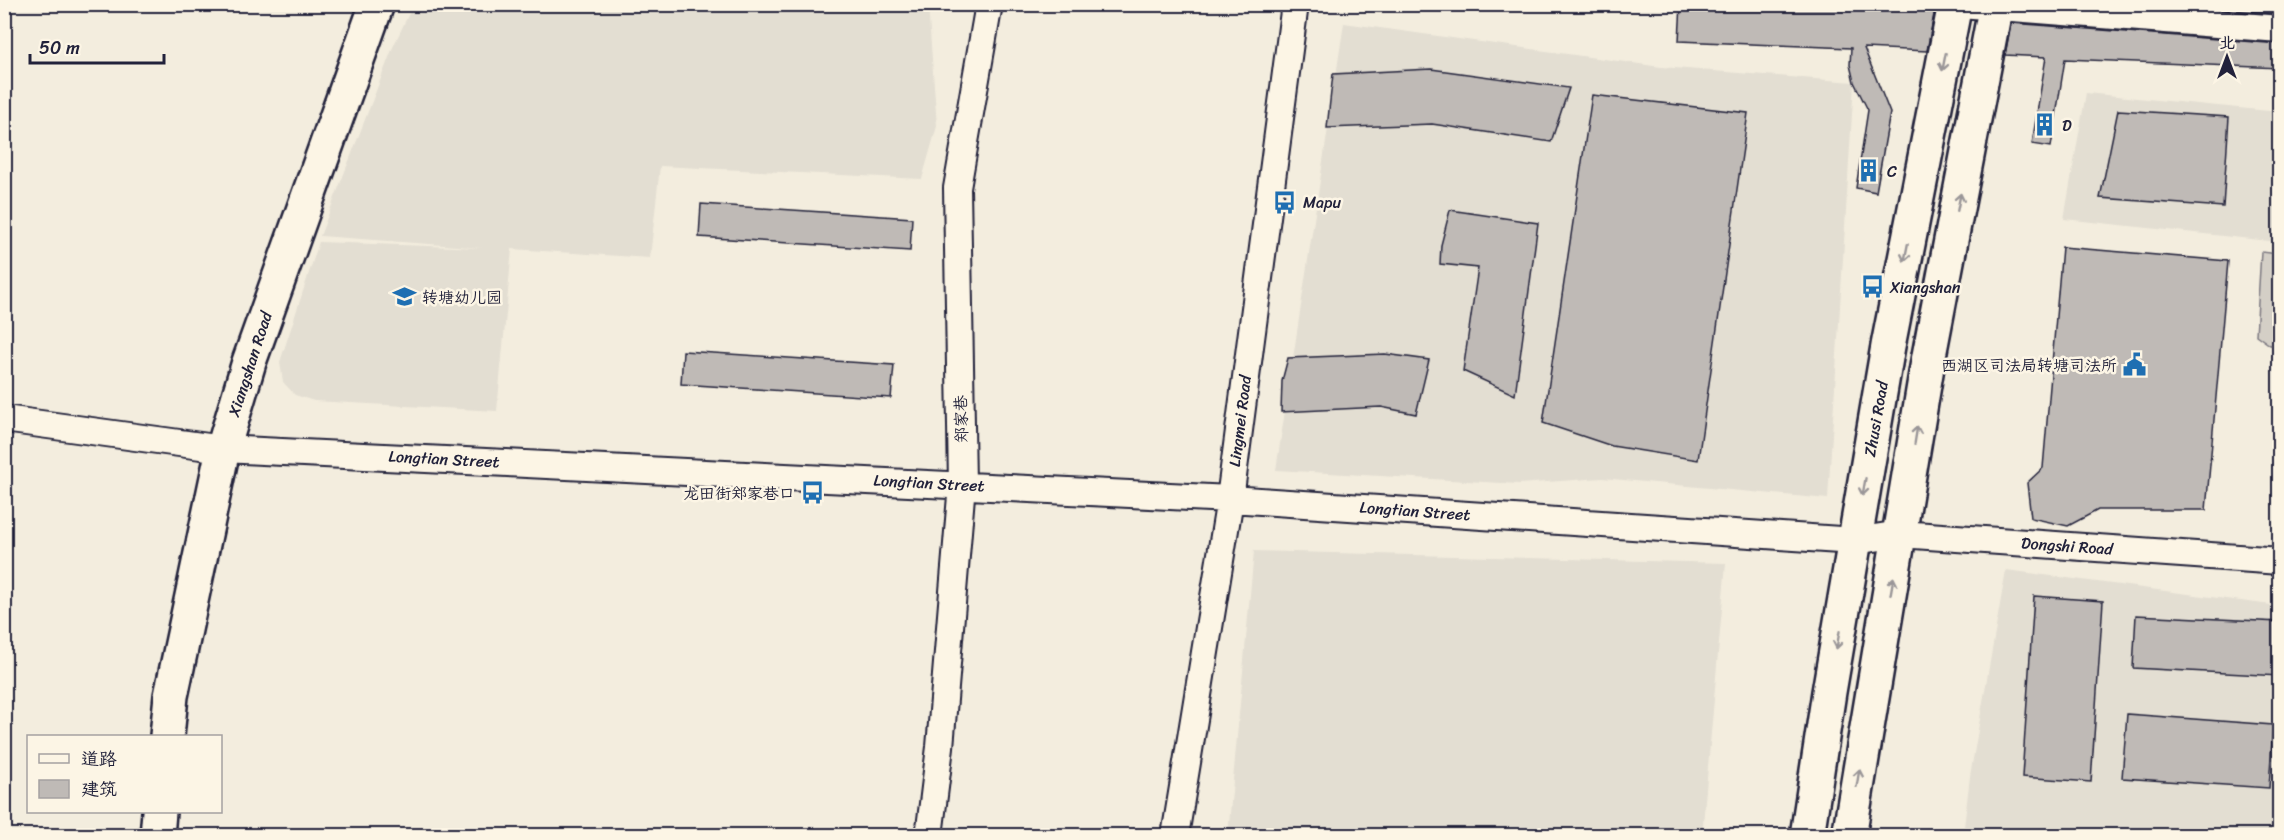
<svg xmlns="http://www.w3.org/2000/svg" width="2284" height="840" font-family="Sriracha,'LXGW WenKai TC',sans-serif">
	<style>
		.built { fill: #e3ded2 }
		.green { fill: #d4cfc6; stroke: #7b7880; stroke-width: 1.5 }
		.building { fill: #bfbab6; stroke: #22223b; stroke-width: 1.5 }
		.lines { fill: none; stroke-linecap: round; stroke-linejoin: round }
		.minor-casing { stroke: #22223b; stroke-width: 30 }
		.major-casing { stroke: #22223b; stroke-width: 38 }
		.minor { stroke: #fcf5e5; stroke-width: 26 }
		.major { stroke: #fcf5e5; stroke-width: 33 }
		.oneway { stroke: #9a9698 }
		.labels { text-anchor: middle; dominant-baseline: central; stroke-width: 5; stroke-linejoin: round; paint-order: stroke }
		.poi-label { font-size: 16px; fill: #22223b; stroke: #fcf5e5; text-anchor: start }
		.street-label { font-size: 16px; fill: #22223b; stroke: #fcf5e5 }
	</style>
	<rect width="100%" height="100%" fill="#f3edde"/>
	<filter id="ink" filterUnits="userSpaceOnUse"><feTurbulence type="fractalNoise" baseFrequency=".0167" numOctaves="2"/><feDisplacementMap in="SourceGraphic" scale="12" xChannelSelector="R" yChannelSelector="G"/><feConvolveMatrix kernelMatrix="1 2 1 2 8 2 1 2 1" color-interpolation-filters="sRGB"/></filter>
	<g filter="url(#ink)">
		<path class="built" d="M413,5H928L937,126L922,179L660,166L650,258L512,249L497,411L314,401L295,395L283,382L280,362L319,242L483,248L320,236L393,47Z
			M1344,23L1661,67L1854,82L1828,499L1602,478L1519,484L1276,470Z
			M2086,93L2279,112V242L2064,219Z
			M1254,551L1726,563L1702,835H1228Z
			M2006,570L2279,606V835L1963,836L1970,776Z"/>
		<path class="green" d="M2261,252L2279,254V345H2270L2256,335Z"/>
		<path class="building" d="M1681,4H1936L1927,51L1864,48L1890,113L1876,192L1856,188L1868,110L1854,82L1850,65L1851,48L1679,41Z
			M2159,4H2280V14Z
			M2011,23L2280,44V68L2065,59L2051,147L2032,144L2046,57L2005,55Z
			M1431,69L1569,88L1551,142L1432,124L1327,128L1333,74Z
			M1592,95L1748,113L1698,460L1612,446L1543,423Z
			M2118,110L2229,117L2223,207L2100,198Z
			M701,204L912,218L910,251L699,237Z
			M1450,210L1538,223L1515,395L1463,371L1478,268L1440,264L1441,245Z
			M2062,247L2228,261L2206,510H2098L2068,526L2031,518L2027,483L2043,468Z
			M683,351L894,365L891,398L681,384Z
			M1385,354L1429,360L1416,414L1381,407L1281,412L1282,381L1288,358Z
			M2034,596L2103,601L2091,782L2022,777Z
			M2136,615L2280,622V676L2133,668Z
			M2127,714L2273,725L2269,788L2122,778Z"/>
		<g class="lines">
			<defs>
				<path id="minor" d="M1960,4L2280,29
					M4,419L223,449L1230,499L1855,541L1900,534L2280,561
					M929,836L940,747L962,484L957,188L989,4
					M1175,836L1230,499L1295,4"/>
				<path id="major" d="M167,736L171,696L223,449L249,362L377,4
					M157,836L159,812
					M1807,836L1829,692L1888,346L1955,4
					M1849,836L1928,361L1996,4"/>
			</defs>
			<use href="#minor" class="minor-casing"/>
			<use href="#major" class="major-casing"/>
			<use href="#minor" class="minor"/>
			<use href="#major" class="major"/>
		</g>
		<defs><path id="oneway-shaft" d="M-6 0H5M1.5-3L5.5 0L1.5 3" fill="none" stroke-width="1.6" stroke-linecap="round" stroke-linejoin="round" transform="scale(1.5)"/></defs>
		<g class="oneway">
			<use href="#oneway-shaft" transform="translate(1944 62) rotate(101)"/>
			<use href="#oneway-shaft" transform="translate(1959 202) rotate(-79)"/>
			<use href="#oneway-shaft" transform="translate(1906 253) rotate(101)"/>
			<use href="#oneway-shaft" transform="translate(1916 435) rotate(-81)"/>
			<use href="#oneway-shaft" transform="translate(1864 487) rotate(100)"/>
			<use href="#oneway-shaft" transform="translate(1892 586) rotate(-80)"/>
			<use href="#oneway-shaft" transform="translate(1838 640) rotate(100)"/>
			<use href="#oneway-shaft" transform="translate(1858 778) rotate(-81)"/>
		</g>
	</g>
	<defs>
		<symbol id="building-bare" viewBox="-9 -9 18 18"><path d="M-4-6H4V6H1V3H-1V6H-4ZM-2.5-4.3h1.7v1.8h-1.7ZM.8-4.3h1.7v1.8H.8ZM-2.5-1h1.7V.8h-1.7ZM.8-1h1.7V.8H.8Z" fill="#1f6fb2" stroke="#fcf5e5" stroke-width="2.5" paint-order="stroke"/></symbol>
		<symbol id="bus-bare" viewBox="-9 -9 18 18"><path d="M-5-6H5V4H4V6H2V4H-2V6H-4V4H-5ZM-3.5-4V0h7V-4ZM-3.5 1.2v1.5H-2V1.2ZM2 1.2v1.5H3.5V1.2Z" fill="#1f6fb2" stroke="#fcf5e5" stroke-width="2.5" paint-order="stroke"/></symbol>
		<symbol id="school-bare" viewBox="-9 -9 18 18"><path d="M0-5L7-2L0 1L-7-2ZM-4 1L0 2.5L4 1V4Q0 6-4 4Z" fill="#1f6fb2" stroke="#fcf5e5" stroke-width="2.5" paint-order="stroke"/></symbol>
		<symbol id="civic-bare" viewBox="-9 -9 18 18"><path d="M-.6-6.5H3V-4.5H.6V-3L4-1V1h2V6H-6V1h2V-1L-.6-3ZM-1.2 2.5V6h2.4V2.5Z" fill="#1f6fb2" stroke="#fcf5e5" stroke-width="2.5" paint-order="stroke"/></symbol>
	</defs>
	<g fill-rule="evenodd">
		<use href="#building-bare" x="2028" y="108" width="33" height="33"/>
		<use href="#building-bare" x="1852" y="154" width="33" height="33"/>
		<use href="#bus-bare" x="1268" y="186" width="33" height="33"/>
		<use href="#bus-bare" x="1856" y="270" width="33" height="33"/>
		<use href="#school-bare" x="388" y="280" width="33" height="33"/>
		<use href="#civic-bare" x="2118" y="348" width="33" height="33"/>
		<use href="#bus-bare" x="796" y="476" width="33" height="33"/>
	</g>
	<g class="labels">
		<g class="poi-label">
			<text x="2062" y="125">D</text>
			<text x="1887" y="171">C</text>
			<text x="1303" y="202">Mapu</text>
			<text x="1890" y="287">Xiangshan</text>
			<text x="422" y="297">转塘幼儿园</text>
			<text x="2117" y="365" text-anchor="end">西湖区司法局转塘司法所</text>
			<text x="795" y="493" text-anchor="end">龙田街郑家巷口</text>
		</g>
		<g class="street-label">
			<text transform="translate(250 364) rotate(-72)">Xiangshan Road</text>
			<text transform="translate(961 419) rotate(-91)">郑家巷</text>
			<text transform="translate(1876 419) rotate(-80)">Zhusi Road</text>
			<text transform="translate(1240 421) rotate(-83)">Lingmei Road</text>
			<text transform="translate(444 459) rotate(3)">Longtian Street</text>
			<text transform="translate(929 483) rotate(3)">Longtian Street</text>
			<text transform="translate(1415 511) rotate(4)">Longtian Street</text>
			<text transform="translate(2067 546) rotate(4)">Dongshi Road</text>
		</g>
	</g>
	<rect width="2284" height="840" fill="none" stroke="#fcf5e5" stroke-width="24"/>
	<rect x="12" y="12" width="2260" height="816" fill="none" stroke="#22223b" stroke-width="2" filter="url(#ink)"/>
	<rect x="27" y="735" width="195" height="78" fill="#fcf5e5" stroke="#a5a1a1" stroke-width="1.5"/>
	<rect x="39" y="754" width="30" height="9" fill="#fcf5e5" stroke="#a5a1a1" stroke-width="1.5"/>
	<text x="81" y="765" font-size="18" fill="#22223b">道路</text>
	<rect x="39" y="780" width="30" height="18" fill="#bfbab6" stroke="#a5a1a1" stroke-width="1.5"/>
	<text x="81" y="795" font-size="18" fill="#22223b">建筑</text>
	<g transform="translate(2227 57)" stroke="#fcf5e5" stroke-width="4.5" paint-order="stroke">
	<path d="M0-4.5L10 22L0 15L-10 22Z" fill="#22223b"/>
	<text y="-9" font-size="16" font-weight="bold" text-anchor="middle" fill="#22223b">北</text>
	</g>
	<path d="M30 54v9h134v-9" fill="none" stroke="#22223b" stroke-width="3"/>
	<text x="39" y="54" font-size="18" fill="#22223b" stroke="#fcf5e5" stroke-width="4.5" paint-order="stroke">50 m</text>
</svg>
